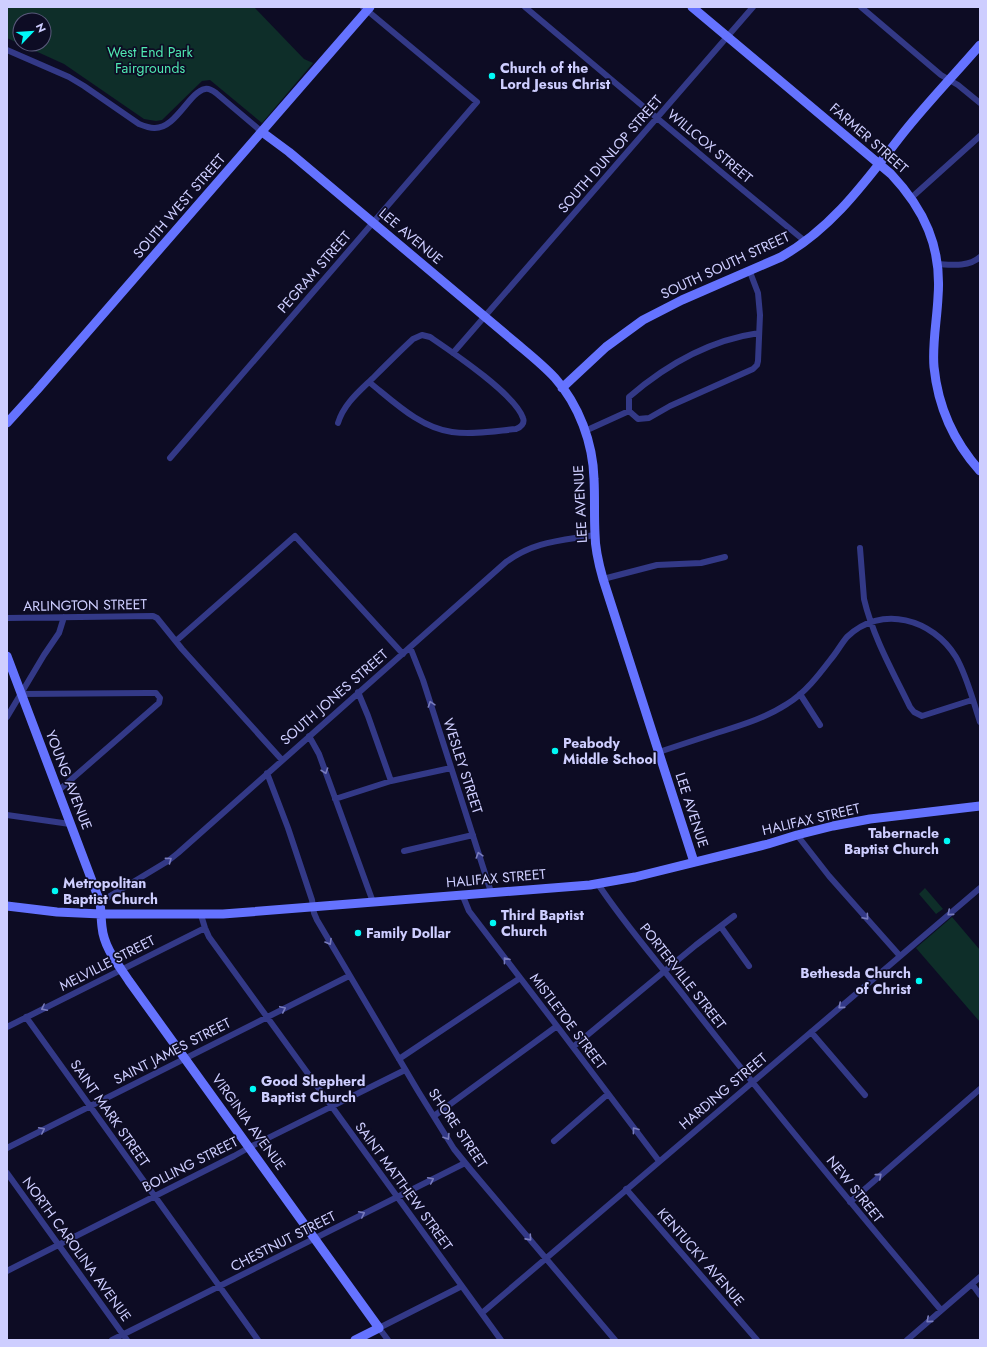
<svg xmlns="http://www.w3.org/2000/svg" width="987" height="1347" font-family="Jost,sans-serif">
	<style>
		.green { fill: #0e2e29 }
		.lines { fill: none; stroke-linecap: round; stroke-linejoin: round }
		.street { stroke: #333987; stroke-width: 6 }
		.secondary { stroke: #6573ff; stroke-width: 9 }
		.oneway { stroke: #797cbd }
		.poi-dot { fill: #00f9f6; stroke: #0d0c24; stroke-width: 1.5 }
		.labels { text-anchor: middle; dominant-baseline: central; stroke-width: 3.5; stroke-linejoin: round; paint-order: stroke }
		.park-label { font-size: 14px; fill: #50e9b1; stroke: #0d0c24 }
		.poi-label { font-size: 14px; font-weight: bold; fill: #ceceff; stroke: #0d0c24; text-anchor: start }
		.street-label { font-size: 14px; fill: #ceceff; stroke: #0d0c24 }
	</style>
	<rect width="100%" height="100%" fill="#0d0c24"/>
	<path class="green" d="M7,7H254L304,59L313,63L262,123L210,80L202,81L162,120L156,121L144,119L64,64L20,44H44V20H20V44L7,38Z
		M925,888L943,909L936,914L919,894Z
		M952,917L980,950V1022L916,948Z"/>
	<g class="lines">
		<path class="street" d="M525,7L720,171L806,242
			M861,7L941,75L958,85L980,103
			M7,50L69,77L84,86L139,124C144,126 149,128 154,128C176,129 189,92 205,89C209,88 212,90 216,93L262,132
			M911,198L980,136
			M938,264C952,265 969,267 980,257
			M453,353L753,7
			M629,411V397C666,365 710,340 759,333
			M338,423C344,403 361,390 375,376C387,364 400,351 413,339L422,335L430,337C452,352 515,394 523,418C525,423 521,427 516,429C495,431 473,435 452,432C420,428 393,401 369,382
			M585,431L629,411L638,419L649,418L670,406L753,369L757,365L758,361L760,315L758,293L750,272
			M170,458L477,102L363,7
			M860,548L864,599C873,637 893,672 910,707L914,712L922,716L972,700
			M603,579L657,565L701,563L725,557
			M7,618L153,616L157,618L182,649L282,760
			M176,641L295,536L403,654
			M410,647L423,680L491,892
			M358,692L368,716L391,781
			M21,694L147,693H156L160,698L159,703L58,791
			M800,694L820,725
			M7,717L44,655L59,633L64,617
			M309,736L319,754L373,902
			M659,752C680,745 701,738 723,731C745,724 767,717 787,704C805,693 818,676 831,659C837,652 841,644 847,637C881,604 933,619 956,657C967,676 973,701 980,722
			M267,773L288,828L312,900L314,913L317,920L418,1091L454,1149L471,1170L615,1340
			M335,799L391,781L451,768
			M7,815L70,824
			M797,835L829,876L900,956
			M404,851L473,835
			M598,884C625,925 658,962 688,1001C770,1106 855,1208 941,1310
			M462,894L469,911L557,1026L659,1161
			M100,902L168,861L178,853L506,562C535,541 560,541 595,535
			M201,915L205,928L209,937L501,1340
			M721,927L749,966
			M26,1017L258,1340
			M7,1027L205,928
			M811,1032L865,1095
			M573,1047L696,945L734,916
			M399,1059L520,978
			M434,1116L557,1026
			M554,1141L608,1094
			M7,1148L349,976
			M7,1173L127,1340
			M626,1189L757,1340
			M850,1202L980,1089
			M7,1271L234,1156L250,1147L405,1070
			M972,1284L980,1295
			M482,1313L980,888
			M112,1340L465,1163
			M388,1340L379,1328L462,1286
			M907,1340L980,1277"/>
		<path class="secondary" d="M692,7L891,174C924,209 942,247 938,297C937,320 932,344 934,367C938,407 954,442 980,471
			M262,132L289,152L516,343C529,354 543,365 555,378C579,405 593,443 594,479C595,497 594,516 595,534C595,550 599,565 603,579L694,862
			M562,388L606,347L643,320L682,300L781,257C834,227 867,179 904,132C928,102 955,74 980,45
			M7,423L37,390L370,7
			M7,656L100,902C101,910 101,919 102,927C104,948 118,964 129,981L379,1328L355,1340
			M7,906L57,912L101,914H223L590,885L635,877L768,844L797,835L833,826L870,819L980,806"/>
	</g>
	<defs><path id="oneway-chevron" d="M-2-3.5L2.5 0L-2 3.5" fill="none" stroke-width="1.6" stroke-linecap="round" stroke-linejoin="round"/></defs>
	<g class="oneway">
		<use href="#oneway-chevron" transform="translate(431 704) rotate(-108)"/>
		<use href="#oneway-chevron" transform="translate(325 771) rotate(71)"/>
		<use href="#oneway-chevron" transform="translate(479 855) rotate(-107)"/>
		<use href="#oneway-chevron" transform="translate(169 860) rotate(-36)"/>
		<use href="#oneway-chevron" transform="translate(950 913) rotate(140)"/>
		<use href="#oneway-chevron" transform="translate(866 917) rotate(49)"/>
		<use href="#oneway-chevron" transform="translate(329 942) rotate(60)"/>
		<use href="#oneway-chevron" transform="translate(506 960) rotate(-128)"/>
		<use href="#oneway-chevron" transform="translate(841 1006) rotate(139)"/>
		<use href="#oneway-chevron" transform="translate(44 1008) rotate(153)"/>
		<use href="#oneway-chevron" transform="translate(283 1009) rotate(-25)"/>
		<use href="#oneway-chevron" transform="translate(42 1130) rotate(-27)"/>
		<use href="#oneway-chevron" transform="translate(635 1130) rotate(-127)"/>
		<use href="#oneway-chevron" transform="translate(447 1137) rotate(58)"/>
		<use href="#oneway-chevron" transform="translate(879 1176) rotate(-41)"/>
		<use href="#oneway-chevron" transform="translate(431 1180) rotate(-26)"/>
		<use href="#oneway-chevron" transform="translate(362 1214) rotate(-27)"/>
		<use href="#oneway-chevron" transform="translate(529 1238) rotate(48)"/>
		<use href="#oneway-chevron" transform="translate(929 1320) rotate(139)"/>
	</g>
	<g class="poi-dot">
		<circle cx="492" cy="76" r="4"/>
		<circle cx="555" cy="751" r="4"/>
		<circle cx="947" cy="841" r="4"/>
		<circle cx="55" cy="891" r="4"/>
		<circle cx="493" cy="923" r="4"/>
		<circle cx="358" cy="933" r="4"/>
		<circle cx="919" cy="981" r="4"/>
		<circle cx="253" cy="1089" r="4"/>
	</g>
	<g class="labels">
		<g class="park-label">
			<text x="150" y="52">West End Park<tspan x="150" dy="16">Fairgrounds</tspan></text>
		</g>
		<g class="poi-label">
			<text x="500" y="68">Church of the<tspan x="500" dy="16">Lord Jesus Christ</tspan></text>
			<text x="563" y="743">Peabody<tspan x="563" dy="16">Middle School</tspan></text>
			<text x="939" y="833" text-anchor="end">Tabernacle<tspan x="939" dy="16">Baptist Church</tspan></text>
			<text x="63" y="883">Metropolitan<tspan x="63" dy="16">Baptist Church</tspan></text>
			<text x="501" y="915">Third Baptist<tspan x="501" dy="16">Church</tspan></text>
			<text x="366" y="933">Family Dollar</text>
			<text x="911" y="973" text-anchor="end">Bethesda Church<tspan x="911" dy="16">of Christ</tspan></text>
			<text x="261" y="1081">Good Shepherd<tspan x="261" dy="16">Baptist Church</tspan></text>
		</g>
		<g class="street-label">
			<text transform="translate(869 138) rotate(41)">FARMER STREET</text>
			<text transform="translate(710 146) rotate(40)">WILLCOX STREET</text>
			<text transform="translate(610 154) rotate(-49)">SOUTH DUNLOP STREET</text>
			<text transform="translate(179 206) rotate(-49)">SOUTH WEST STREET</text>
			<text transform="translate(411 236) rotate(40)">LEE AVENUE</text>
			<text transform="translate(725 265) rotate(-25)">SOUTH SOUTH STREET</text>
			<text transform="translate(314 272) rotate(-49)">PEGRAM STREET</text>
			<text transform="translate(580 504) rotate(-93)">LEE AVENUE</text>
			<text transform="translate(85 605) rotate(-1)">ARLINGTON STREET</text>
			<text transform="translate(334 697) rotate(-41)">SOUTH JONES STREET</text>
			<text transform="translate(463 766) rotate(72)">WESLEY STREET</text>
			<text transform="translate(69 780) rotate(69)">YOUNG AVENUE</text>
			<text transform="translate(692 810) rotate(72)">LEE AVENUE</text>
			<text transform="translate(811 819) rotate(-13)">HALIFAX STREET</text>
			<text transform="translate(496 878) rotate(-5)">HALIFAX STREET</text>
			<text transform="translate(107 963) rotate(-27)">MELVILLE STREET</text>
			<text transform="translate(683 976) rotate(52)">PORTERVILLE STREET</text>
			<text transform="translate(568 1021) rotate(53)">MISTLETOE STREET</text>
			<text transform="translate(172 1051) rotate(-27)">SAINT JAMES STREET</text>
			<text transform="translate(723 1091) rotate(-40)">HARDING STREET</text>
			<text transform="translate(110 1113) rotate(55)">SAINT MARK STREET</text>
			<text transform="translate(249 1122) rotate(54)">VIRGINIA AVENUE</text>
			<text transform="translate(458 1128) rotate(56)">SHORE STREET</text>
			<text transform="translate(190 1164) rotate(-27)">BOLLING STREET</text>
			<text transform="translate(404 1186) rotate(54)">SAINT MATTHEW STREET</text>
			<text transform="translate(855 1189) rotate(51)">NEW STREET</text>
			<text transform="translate(283 1241) rotate(-27)">CHESTNUT STREET</text>
			<text transform="translate(77 1249) rotate(54)">NORTH CAROLINA AVENUE</text>
			<text transform="translate(701 1257) rotate(49)">KENTUCKY AVENUE</text>
		</g>
	</g>
	<rect width="987" height="1347" fill="none" stroke="#ceceff" stroke-width="16"/>
	<g transform="translate(32 32) rotate(65)"><circle r="19" fill="#0d0c24" stroke="#5a5a7c"/>
	<path d="M0-3L7 15L0 10L-7 15Z" fill="#00f9f6"/>
	<text y="-6" font-size="11" font-weight="bold" text-anchor="middle" fill="#ceceff">N</text>
	</g>
</svg>
